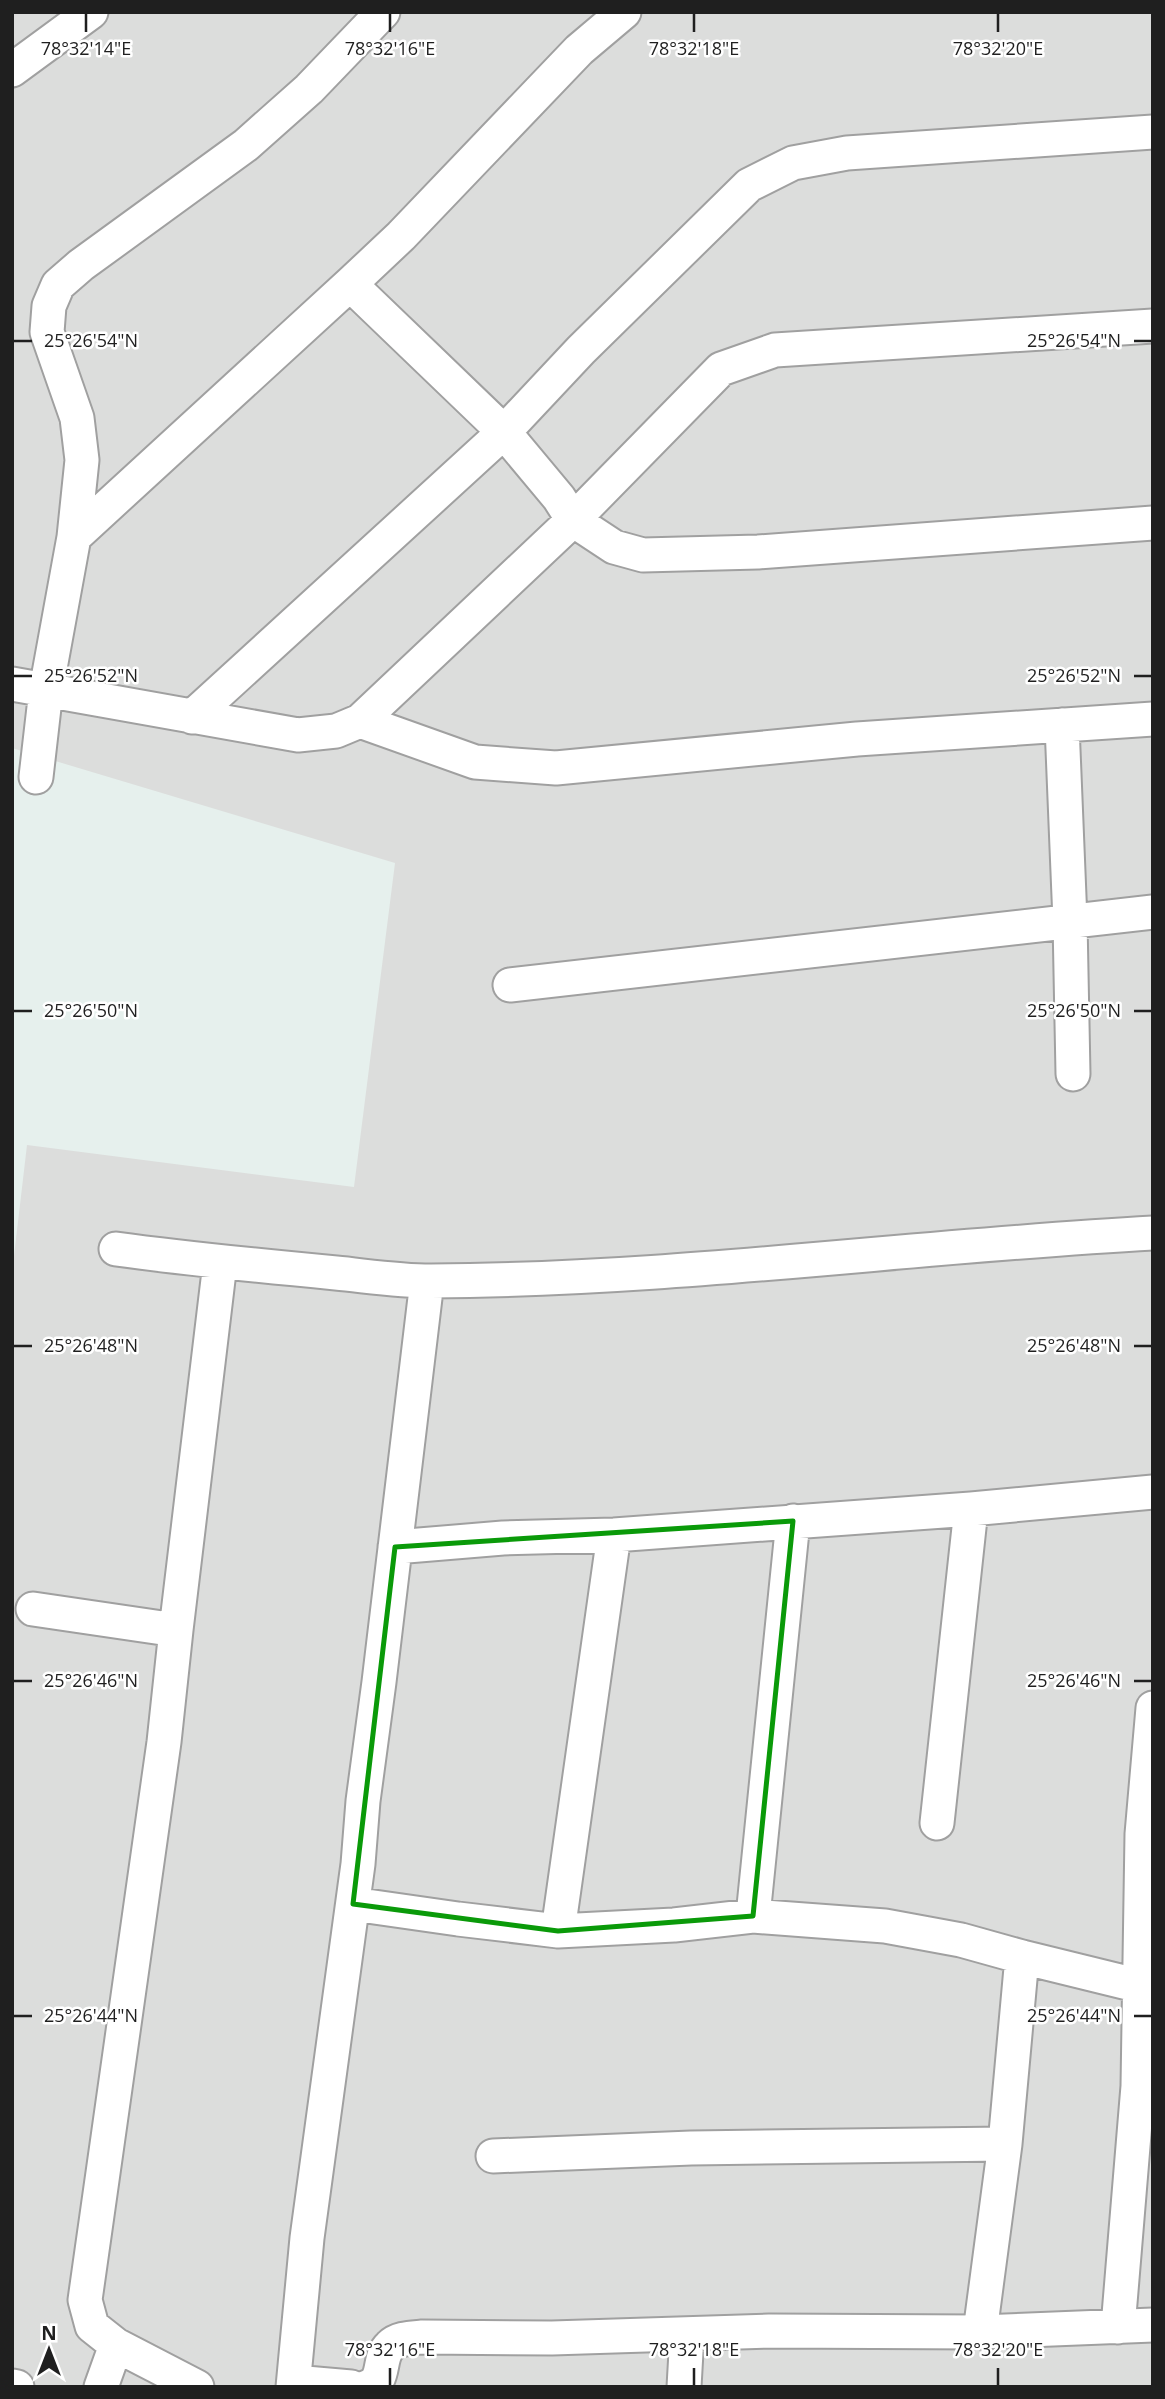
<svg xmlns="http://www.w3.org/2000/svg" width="1165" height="2399" font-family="'Open Sans',sans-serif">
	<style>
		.residential { fill: #dcdddc }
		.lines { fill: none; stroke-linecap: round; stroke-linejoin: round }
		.minor-casing { stroke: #a0a0a0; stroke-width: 37 }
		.minor { stroke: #fff; stroke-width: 33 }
		.marked { fill: none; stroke: #0a9a09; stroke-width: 5; stroke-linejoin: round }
		.ticks { fill: none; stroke: #1f1f1f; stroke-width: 2.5 }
		.ticks-label { font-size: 18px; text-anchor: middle; fill: #1f1f1f; stroke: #fff; stroke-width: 5; stroke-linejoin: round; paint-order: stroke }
	</style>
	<rect width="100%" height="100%" fill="#e6f0ed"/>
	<path class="residential" d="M12,12H1153V2387H12V1273L27,1145L354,1187L395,863L12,748Z"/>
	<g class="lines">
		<defs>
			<path id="minor" d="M12,70L91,12
				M350,284L504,432L559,498L573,520L614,547L643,555L758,552L1153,523
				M74,537L350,284L401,236L579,50L624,12
				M12,684L298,735L336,731L360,721L573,520L721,369L775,350L1153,326
				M192,717L504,432L581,350L749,185L793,163L847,153L1153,132
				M360,721L475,762L556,768L857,739L1153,719
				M1062,725L1070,921L1073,1074
				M36,777L46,690L74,537L82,460L77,418L47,332L49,306L58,285L81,265L246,145L309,89L383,12
				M510,985L1153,912
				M116,1249C189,1259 262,1266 336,1273C367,1276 399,1281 431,1281C673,1280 912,1246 1153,1233
				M395,1547L503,1538L614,1535L971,1509L1153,1492
				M33,1609L176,1630L164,1742L85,2300L92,2326L116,2345L197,2387
				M176,1630L220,1263
				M937,1823L971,1509
				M353,1904L458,1919L558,1931L674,1925L753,1916L885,1926L961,1940L1022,1957L1140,1986H1153
				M753,1916L793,1521
				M558,1931L614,1535
				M493,2156L691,2148L1005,2144
				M1118,2327L1138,2086L1142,1834L1153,1708
				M980,2332L1005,2144L1022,1957
				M294,2382L351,2387
				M12,2386L17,2387
				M101,2387L116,2345
				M293,2387L307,2238L358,1864L363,1801L379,1682L427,1281
				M367,2387C387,2381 377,2358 390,2346C398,2338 411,2338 422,2337L552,2338L769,2331L980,2332L1153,2325
				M684,2387L687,2334"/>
		</defs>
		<use href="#minor" class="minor-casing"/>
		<use href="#minor" class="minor"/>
	</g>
	<path class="marked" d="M793,1521L753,1916L558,1931L353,1904L395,1547Z"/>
	<path class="ticks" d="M86,14V32M390,14V32M694,14V32M998,14V32M14,341H32M1134,341H1151M14,676H32M1134,676H1151M14,1011H32M1134,1011H1151M14,1346H32M1134,1346H1151M14,1681H32M1134,1681H1151M14,2016H32M1134,2016H1151M390,2368V2385M694,2368V2385M998,2368V2385"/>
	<g class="ticks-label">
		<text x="86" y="55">78°32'14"E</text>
		<text x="390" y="55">78°32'16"E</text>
		<text x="694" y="55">78°32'18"E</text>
		<text x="998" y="55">78°32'20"E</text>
		<text x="91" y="347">25°26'54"N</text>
		<text x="1074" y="347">25°26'54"N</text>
		<text x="91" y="682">25°26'52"N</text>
		<text x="1074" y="682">25°26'52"N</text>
		<text x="91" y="1017">25°26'50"N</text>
		<text x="1074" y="1017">25°26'50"N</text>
		<text x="91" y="1352">25°26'48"N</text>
		<text x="1074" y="1352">25°26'48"N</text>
		<text x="91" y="1687">25°26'46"N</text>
		<text x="1074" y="1687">25°26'46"N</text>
		<text x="91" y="2022">25°26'44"N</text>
		<text x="1074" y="2022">25°26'44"N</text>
		<text x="390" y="2356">78°32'16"E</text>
		<text x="694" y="2356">78°32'18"E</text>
		<text x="998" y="2356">78°32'20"E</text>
	</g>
	<rect width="1165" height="2399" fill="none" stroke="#1f1f1f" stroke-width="28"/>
	<g transform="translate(49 2350)" stroke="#ffffff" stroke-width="5" paint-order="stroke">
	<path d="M0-5L12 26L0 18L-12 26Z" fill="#1f1f1f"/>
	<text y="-10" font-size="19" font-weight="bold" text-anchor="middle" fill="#1f1f1f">N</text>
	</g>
</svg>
